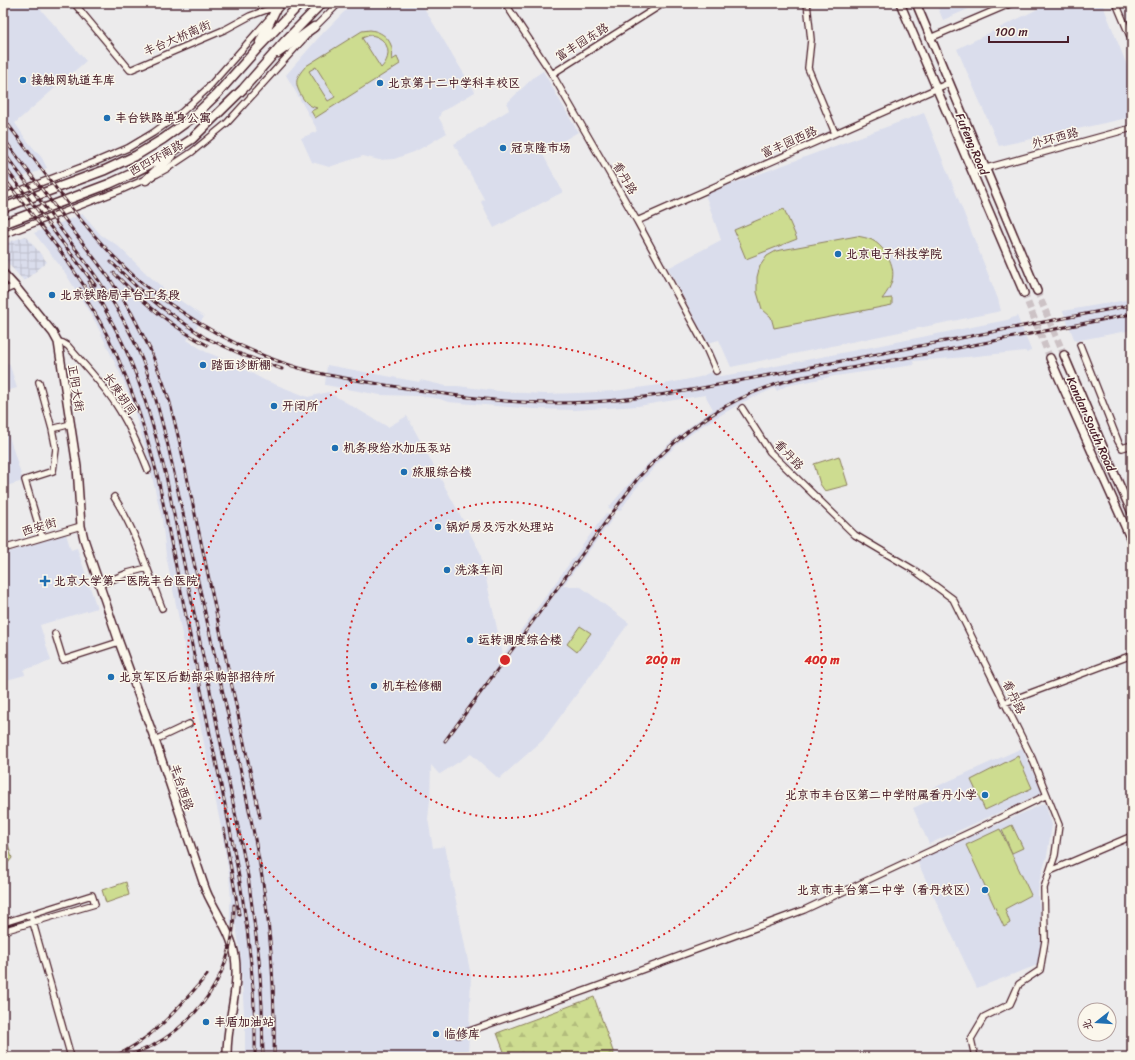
<svg xmlns="http://www.w3.org/2000/svg" width="1135" height="1060" font-family="Sriracha,'LXGW WenKai TC',sans-serif">
	<style>
		.built { fill: #daddec }
		.industrial { fill: url(#industrial-grid) }
		.forest { fill: url(#forest-firs); stroke: #8c7e5e }
		.garden { fill: #cddc90; stroke: #8c7e5e; fill-rule: evenodd }
		.lines { fill: none; stroke-linecap: round; stroke-linejoin: round }
		.major-tunnel { stroke: #ccc2c5; stroke-width: 7; stroke-dasharray: 7 3.5; stroke-linecap: butt }
		.minor-casing { stroke: #4a1f2b; stroke-width: 8 }
		.major-casing { stroke: #4a1f2b; stroke-width: 10 }
		.highway-casing { stroke: #4a1f2b; stroke-width: 11 }
		.minor { stroke: #fbf7ec; stroke-width: 5.5 }
		.major { stroke: #fbf7ec; stroke-width: 7 }
		.highway { stroke: #fbf7ec; stroke-width: 8 }
		.rail-casing { stroke: #4a1f2b; stroke-width: 3 }
		.rail { stroke: #fbf7ec; stroke-width: 1.5; stroke-dasharray: 4.5; stroke-linecap: butt }
		.ring { fill: none; stroke: #d62828; stroke-width: 2; stroke-dasharray: 2 4 }
		.poi-dot { fill: #1f6fb2; stroke: #fbf7ec; stroke-width: 1.5 }
		.labels { text-anchor: middle; dominant-baseline: central; stroke-width: 3; stroke-linejoin: round; paint-order: stroke }
		.street-label { font-size: 12px; fill: #4a1f2b; stroke: #fbf7ec }
		.poi-label { font-size: 12px; font-weight: bold; fill: #4a1f2b; stroke: #fbf7ec; text-anchor: start }
		.centre { fill: #d62828; stroke: #fbf7ec; stroke-width: 2 }
		.ring-label { font-size: 12px; text-anchor: middle; font-weight: bold; fill: #d62828; stroke: #fbf7ec; stroke-width: 3; stroke-linejoin: round; paint-order: stroke }
	</style>
	<defs>
		<pattern id="industrial-grid" width="8" height="8" patternUnits="userSpaceOnUse"><rect width="8" height="8" fill="#daddec"/><path d="M0 4h8M4 0v8" fill="none" stroke="#bdbdcb"/></pattern>
		<pattern id="forest-firs" width="22" height="20" patternUnits="userSpaceOnUse"><rect width="22" height="20" fill="#cddc90"/><path d="M5 1l3.5 6h-7zM16 11l3.5 6h-7z" fill="#b2bc7c"/></pattern>
	</defs>
	<rect width="100%" height="100%" fill="#ecebec"/>
	<filter id="ink" filterUnits="userSpaceOnUse"><feTurbulence type="fractalNoise" baseFrequency=".025" numOctaves="2"/><feDisplacementMap in="SourceGraphic" scale="8" xChannelSelector="R" yChannelSelector="G"/><feConvolveMatrix kernelMatrix="1 2 1 2 8 2 1 2 1" color-interpolation-filters="sRGB"/></filter>
	<g filter="url(#ink)">
		<path class="built" d="M3,3H35L86,61L15,123L25,138L42,158L47,168L3,184Z
			M355,3H421L475,92L441,112L439,118L447,133L425,146L414,152L394,159L379,160L363,156L329,167L312,162L301,138L318,131L286,75L321,35L343,13Z
			M936,3H982L943,20Z
			M1050,3H1102L1132,78V117L999,146L957,49Z
			M543,71L578,132L542,153L563,192L494,228L481,202L484,199L454,144L509,110L507,104L509,101L534,77Z
			M924,113L998,299L1001,311L731,367L719,340L708,343L668,268L721,240L705,194Z
			M83,214L101,235L117,245L148,275L168,292L204,317L187,340L206,352L231,362L264,380L308,397L328,392L388,427L407,416L480,552L503,655L606,513L614,517L563,586L581,587L629,623L543,740L499,779L471,754L440,774H439L431,765L430,800L428,819L433,848L445,846L471,976L468,1057H245V1027L242,984L240,951L236,926L230,924V905L231,900L229,874L221,827L166,555L162,519L146,451L132,403L123,380L96,323L64,271L34,233Z
			M1132,299V330L1075,341L1063,311Z
			M1017,316L1031,350L1027,353L1025,351L967,357L913,361L914,365L835,376L786,386L777,391L775,388L743,402L702,426L678,444L660,461L645,478L633,492L620,511L608,508L641,470L674,439L713,409L705,395L638,406L574,410L534,409L448,402L440,399L419,396L380,395L325,385L327,365L419,382L420,380L446,386H458L506,392L545,394L578,393L615,391L659,385L700,377L711,372L713,375L721,376L740,373L1007,320Z
			M9,363L17,388L3,392V365Z
			M3,417L23,481L3,487Z
			M66,534L71,550L77,548L97,608L40,625L51,661L24,670L25,675L3,681V554Z
			M1022,748L1042,793L929,844L913,808L935,798L931,789Z
			M1045,803L1052,825L1047,856L1039,883L1038,897L1040,911V937L1043,963L977,988L917,861Z"/>
		<path class="industrial" d="M26,236L47,262L24,281L3,258V244Z"/>
		<path class="forest" d="M594,997L615,1057H506L497,1033Z"/>
		<path class="garden" d="M370,30C386,32 395,44 392,60L397,57L400,64L315,118L311,111L317,108C309,106 306,103 302,97C294,83 295,78 306,66L362,31ZM370,35C388,37 394,55 381,68L362,38ZM316,67L335,97L328,101L309,71Z
			M784,209L797,239L746,259L734,230Z
			M857,236C862,237 868,238 872,240C878,243 882,248 886,253C897,271 894,284 882,299L892,298V305L774,328L771,317L762,309L757,292V277L760,266L767,256L776,251Z
			M839,456L848,485L825,491L820,484L814,464Z
			M580,626L591,633L577,652L567,644Z
			M1018,756L1032,788L985,810L971,780Z
			M1012,825L1023,848L1012,853L1002,830Z
			M1000,829L1031,895L1005,909L1010,923L1004,927L966,845Z
			M3,833L5,834L12,858L8,863L3,864Z
			M126,882L129,895L106,903L102,890Z"/>
		<g class="lines">
			<path class="major-tunnel" d="M1037,291L1064,355
				M1024,293L1050,358"/>
			<defs>
				<path id="minor" d="M74,3L130,70L226,29L250,16L269,9L275,11
					M505,3L552,74L637,221L706,348L716,371
					M807,3L811,40L808,68L835,133
					M1116,3L1132,41
					M313,29L339,3
					M930,38L1012,3
					M552,74L664,3
					M972,172L1132,128
					M3,197L95,162L128,148L153,133L182,112L207,89L283,3
					M637,221L949,83
					M3,235L121,190L157,174L168,168L192,152L227,123L307,35
					M3,291L15,286
					M58,342L63,343L68,346C84,365 102,383 115,403C129,424 139,447 148,470
					M1080,345L1118,441L1122,448L1132,445
					M39,382L52,429L71,424
					M742,408L770,452L855,535L914,570L953,599L1032,758L1059,825L1055,855L1044,888L1045,941L1040,970L1019,984L1010,1004L984,1017L971,1039L975,1057
					M114,497C136,531 148,571 162,608
					M42,537L25,480L53,471L56,449L52,429
					M3,549L81,526
					M99,585L128,573L147,568
					M55,634L63,660L119,642
					M1004,703L1132,655
					M155,740L189,724
					M1050,871L1132,836
					M32,919L71,1057
					M3,923L92,895L95,904L3,931
					M458,1035L587,990L804,910L977,829L1047,795"/>
				<path id="major" d="M900,3L1024,293
					M916,3L1037,291
					M3,273L15,286L53,333L58,342L77,467L81,526L84,539L119,642L155,740L203,882C205,888 207,894 210,899C219,917 232,936 235,956C240,990 226,1023 227,1057
					M1064,355L1112,468L1132,513
					M1050,358L1132,542"/>
				<path id="highway" d="M260,42L275,11
					M278,53L314,27
					M146,180L172,156
					M3,208L105,170L137,155L163,139L192,118L216,95L256,50L301,3
					M3,224L109,184L131,174L166,156L192,139L243,89L285,41L322,3"/>
			</defs>
			<use href="#minor" class="minor-casing"/>
			<use href="#major" class="major-casing"/>
			<use href="#highway" class="highway-casing"/>
			<use href="#minor" class="minor"/>
			<use href="#major" class="major"/>
			<use href="#highway" class="highway"/>
			<defs>
				<path id="rail" d="M3,118C47,175 88,237 143,284C154,294 167,302 179,310C220,338 265,360 314,372C344,379 375,383 405,388C444,394 482,400 521,402C582,406 642,399 702,388L1132,305
					M3,138L110,279L131,312L150,349L163,382L170,403L180,444L260,817
					M3,152C24,179 45,207 65,235C93,271 120,308 138,350C152,381 160,414 168,446C187,531 206,617 225,702C239,762 253,822 263,883C272,940 275,999 274,1057
					M3,165L95,285
					M3,177L61,252L89,293
					M111,262L139,289L161,307L204,337L243,355L282,369
					M114,273C141,301 172,327 207,345
					M89,282C103,306 117,329 128,355C145,394 156,435 166,476L248,876L259,959L262,1006L263,1057
					M80,289C86,299 93,310 99,320C127,370 144,424 158,478C176,563 192,649 210,734C233,840 257,947 255,1057
					M445,741L638,478C685,428 730,395 797,378L958,348L1132,314
					M224,829L239,914
					M113,1057C153,1040 180,1006 207,975
					M123,1057C133,1054 143,1050 152,1046C192,1025 222,986 231,942C234,930 234,918 234,905"/>
			</defs>
			<use href="#rail" class="rail-casing"/>
			<use href="#rail" class="rail"/>
		</g>
	</g>
	<g class="ring">
		<circle cx="505" cy="660" r="158"/>
		<circle cx="505" cy="660" r="317"/>
	</g>
	<g class="poi-dot">
		<circle cx="23" cy="80" r="4"/>
		<circle cx="380" cy="83" r="4"/>
		<circle cx="107" cy="118" r="4"/>
		<circle cx="503" cy="148" r="4"/>
		<circle cx="838" cy="254" r="4"/>
		<circle cx="52" cy="295" r="4"/>
		<circle cx="203" cy="365" r="4"/>
		<circle cx="274" cy="406" r="4"/>
		<circle cx="335" cy="448" r="4"/>
		<circle cx="404" cy="472" r="4"/>
		<circle cx="438" cy="527" r="4"/>
		<circle cx="447" cy="570" r="4"/>
		<path d="M43 575h4v4h4v4h-4v4h-4v-4h-4v-4h4z"/>
		<circle cx="470" cy="640" r="4"/>
		<circle cx="111" cy="677" r="4"/>
		<circle cx="374" cy="686" r="4"/>
		<circle cx="985" cy="795" r="4"/>
		<circle cx="985" cy="890" r="4"/>
		<circle cx="206" cy="1022" r="4"/>
		<circle cx="436" cy="1034" r="4"/>
	</g>
	<g class="labels">
		<g class="street-label">
			<text transform="translate(177 38) rotate(-23)">丰台大桥南街</text>
			<text transform="translate(582 42) rotate(-32)">富丰园东路</text>
			<text transform="translate(1055 138) rotate(-15)">外环西路</text>
			<text transform="translate(789 142) rotate(-24)">富丰园西路</text>
			<text transform="translate(972 144) rotate(67)">Fufeng Road</text>
			<text transform="translate(156 158) rotate(-29)">西四环南路</text>
			<text transform="translate(625 178) rotate(60)">看丹路</text>
			<text transform="translate(76 388) rotate(81)">正阳大街</text>
			<text transform="translate(120 394) rotate(56)">长庚胡同</text>
			<text transform="translate(1091 424) rotate(66)">Kandan South Road</text>
			<text transform="translate(789 455) rotate(47)">看丹路</text>
			<text transform="translate(39 527) rotate(-17)">西安街</text>
			<text transform="translate(1014 697) rotate(64)">看丹路</text>
			<text transform="translate(182 787) rotate(71)">丰台西路</text>
		</g>
		<g class="poi-label">
			<text x="31" y="80">接触网轨道车库</text>
			<text x="388" y="83">北京第十二中学科丰校区</text>
			<text x="115" y="118">丰台铁路单身公寓</text>
			<text x="511" y="148">冠京隆市场</text>
			<text x="846" y="254">北京电子科技学院</text>
			<text x="60" y="295">北京铁路局丰台工务段</text>
			<text x="211" y="365">踏面诊断棚</text>
			<text x="282" y="406">开闭所</text>
			<text x="343" y="448">机务段给水加压泵站</text>
			<text x="412" y="472">旅服综合楼</text>
			<text x="446" y="527">锅炉房及污水处理站</text>
			<text x="455" y="570">洗涤车间</text>
			<text x="54" y="581">北京大学第一医院丰台医院</text>
			<text x="478" y="640">运转调度综合楼</text>
			<text x="119" y="677">北京军区后勤部采购部招待所</text>
			<text x="382" y="686">机车检修棚</text>
			<text x="977" y="795" text-anchor="end">北京市丰台区第二中学附属看丹小学</text>
			<text x="977" y="890" text-anchor="end">北京市丰台第二中学（看丹校区）</text>
			<text x="214" y="1022">丰盾加油站</text>
			<text x="444" y="1034">临修库</text>
		</g>
	</g>
	<circle cx="505" cy="660" r="6" class="centre"/>
	<g class="ring-label">
		<text x="663" y="664">200 m</text>
		<text x="822" y="664">400 m</text>
	</g>
	<rect width="1135" height="1060" fill="none" stroke="#fbf7ec" stroke-width="16"/>
	<rect x="8" y="8" width="1119" height="1044" fill="none" stroke="#4a1f2b" stroke-width="1.5" filter="url(#ink)"/>
	<g transform="translate(1097 1022) rotate(253)"><circle r="19" fill="#fbf7ec" stroke="#b4a19f"/>
	<path d="M0-3L7 15L0 10L-7 15Z" fill="#1f6fb2"/>
	<text y="-6" font-size="11" font-weight="bold" text-anchor="middle" fill="#4a1f2b">北</text>
	</g>
	<path d="M989 36v6h79v-6" fill="none" stroke="#4a1f2b" stroke-width="2"/>
	<text x="995" y="36" font-size="12" fill="#4a1f2b" stroke="#fbf7ec" stroke-width="3" paint-order="stroke">100 m</text>
</svg>
